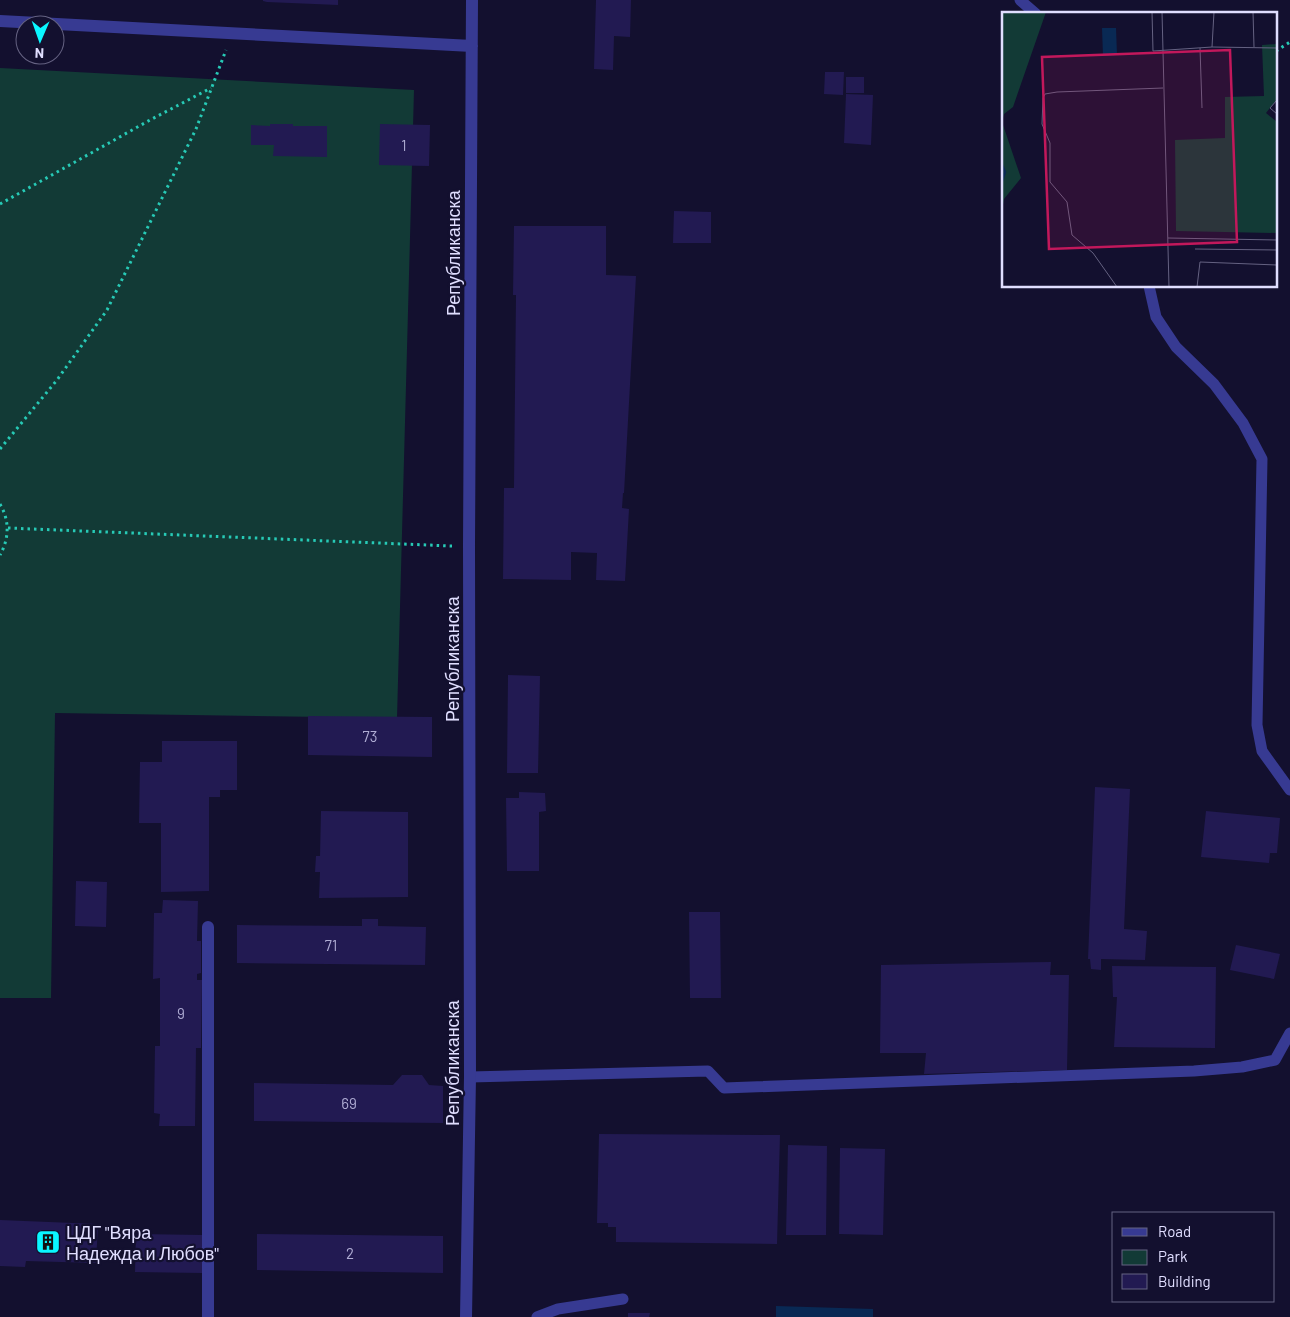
<svg xmlns="http://www.w3.org/2000/svg" width="1290" height="1317" font-family="Barlow,sans-serif">
	<style>
		.green { fill: #123a36 }
		.water { fill: #092954 }
		.building { fill: #221a52 }
		.lines { fill: none; stroke-linecap: round; stroke-linejoin: round }
		.path { stroke: #27cab6; stroke-width: 3; stroke-dasharray: 2.5 4; stroke-linecap: butt }
		.service { stroke: #373a92; stroke-width: 11 }
		.minor { stroke: #373a92; stroke-width: 12 }
		.labels { text-anchor: middle; dominant-baseline: central; stroke-width: 4.5; stroke-linejoin: round; paint-order: stroke }
		.number-label { font-size: 15px; fill: #b0add4 }
		.street-label { font-size: 18px; fill: #e0deff; stroke: #13102f }
		.poi-label { font-size: 18px; fill: #e0deff; stroke: #13102f; text-anchor: start }
		.inset-river { fill: none; stroke: #092954; stroke-width: 2.5 }
		.inset-road { fill: none; stroke: #656282; stroke-width: 1 }
		.view { fill: #c2185b; fill-opacity: 0.15; stroke: #c2185b; stroke-width: 2.5 }
		.inset-edge { fill: none; stroke: #e0deff; stroke-width: 2.5 }
	</style>
	<rect width="100%" height="100%" fill="#13102f"/>
	<path class="green" d="M0,68L414,90L397,718L55,713L51,998H0Z"/>
	<path class="water" d="M776,1306L873,1309V1317H776Z"/>
	<path class="building" d="M263,0H338V5L267,2L263,1Z
		M596,0H631L630,37L614,36L613,70L594,69Z
		M825,72H844L843,95L824,94Z
		M846,77H864V93H846Z
		M846,94L873,95L871,145L844,143Z
		M270,124H293V126H327V157L273,156L274,145H251V125L270,126Z
		M380,124L430,125L429,166L379,165Z
		M674,211L711,212V243H673Z
		M514,226H606V275L636,276L624,493H623L622,508L629,509L625,581L596,580L597,553L571,552V580L503,579L504,488H514V486L516,295H513Z
		M508,675L540,676L538,773H507Z
		M308,716L432,717V757L308,755Z
		M162,741H237V790H220V797H209V891L161,892V823H139L140,762H162Z
		M1095,787L1130,789L1124,929L1147,931L1145,960L1101,959V970L1091,969L1090,959H1088Z
		M519,792L545,793L546,811L539,812V871H507L506,798H519Z
		M321,811L408,812V897L319,898L320,872H315L316,856H320Z
		M1206,811L1280,818L1277,853H1270L1269,863L1201,857Z
		M76,881L107,882L106,927L75,926Z
		M163,900L198,901L197,941H201V973L197,974V980H202L201,1048H196L195,1126H159L160,1114L154,1113L155,1046H160V978L153,979L154,913H162Z
		M689,912H720L721,998H690Z
		M362,919H378V926L426,927L425,965L237,963V925L362,926Z
		M1236,945L1280,954L1274,979L1230,970Z
		M1051,962L1050,975H1069L1067,1070L924,1074L926,1053H880L881,965Z
		M1112,966L1216,967L1215,1048L1114,1047L1117,997H1113Z
		M402,1075H422L429,1085L443,1086V1123L254,1121V1083L393,1085Z
		M599,1134L780,1135L777,1244L616,1242V1227H608V1223H597Z
		M788,1145L827,1146L826,1235H786Z
		M840,1148L885,1149L883,1235L839,1234Z
		M0,1220L98,1224L96,1263L26,1261L25,1267L0,1266Z
		M136,1234L203,1235L202,1273L135,1272Z
		M257,1234L443,1236V1273L257,1270Z
		M628,1313H650L649,1317H628Z"/>
	<g class="lines">
		<path class="path" d="M1276,51L1290,42
			M0,204L150,120L211,88
			M0,449L57,380L107,310L196,129L226,50
			M0,504C10,521 9,539 0,555
			M8,528L452,546"/>
		<path class="service" d="M1020,0L1036,14
			M1149,286L1156,317L1176,347L1214,384L1243,423L1262,459L1257,725L1262,751L1290,790
			M470,1077L708,1071L724,1088L1194,1071L1242,1067L1275,1060L1290,1033
			M537,1317L558,1309L623,1299"/>
		<path class="minor" d="M0,21L472,46
			M208,927V1317
			M466,1317L470,1077L469,546L472,0"/>
	</g>
	<defs>
		<symbol id="building-square" viewBox="-11 -11 22 22"><rect x="-9" y="-9" width="18" height="18" rx="4" fill="#0af6ff" stroke="#13102f"/><path d="M-4-6H4V6H1V3H-1V6H-4ZM-2.5-4.3h1.7v1.8h-1.7ZM.8-4.3h1.7v1.8H.8ZM-2.5-1h1.7V.8h-1.7ZM.8-1h1.7V.8H.8Z" fill="#111"/></symbol>
	</defs>
	<g fill-rule="evenodd">
		<use href="#building-square" x="34" y="1228" width="28" height="28"/>
	</g>
	<g class="labels">
		<g class="number-label">
			<text x="404" y="145">1</text>
			<text x="370" y="736">73</text>
			<text x="331" y="945">71</text>
			<text x="181" y="1013">9</text>
			<text x="349" y="1103">69</text>
			<text x="350" y="1253">2</text>
		</g>
		<g class="street-label">
			<text transform="translate(453 253) rotate(-90)">Републиканска</text>
			<text transform="translate(452 659) rotate(-90)">Републиканска</text>
			<text transform="translate(452 1063) rotate(-90)">Републиканска</text>
		</g>
		<g class="poi-label">
			<text x="66" y="1232">ЦДГ "Вяра<tspan x="66" dy="21">Надежда и Любов"</tspan></text>
		</g>
	</g>
	<g transform="translate(1002 12)">
		<rect width="275" height="275" fill="#13102f"/>
		<path d="M0,0H44L11,95L2,102L0,110L19,166L2,187L0,198ZM275,32V87L264,101L275,110V221L174,219L173,128L223,126V85L262,84L260,33Z" fill="#123a36"/>
		<path d="M100,16H114L115,43L101,44Z" fill="#092954"/>
		<path class="inset-river" d="M0,153L3,160L0,169"/>
		<path class="inset-road" d="M150,0L151,39L210,35L275,36M160,0L167,275M251,0L252,35M210,35L212,0M198,36L200,96M275,88L268,96L275,102M166,226L275,228M193,237L275,238M115,275L91,241L70,223L65,190L48,170V131L40,112L41,86L43,82L55,80L161,76M195,275L198,250L275,253"/>
		<path class="view" d="M228,38L235,230L47,237L40,45Z"/>
		<rect width="275" height="275" class="inset-edge"/>
	</g>
	<rect x="1112" y="1212" width="162" height="90" fill="#13102f" stroke="#656282"/>
	<rect x="1122" y="1228" width="25" height="8" fill="#373a92" stroke="#656282"/>
	<text x="1158" y="1237" font-size="15" fill="#e0deff">Road</text>
	<rect x="1122" y="1250" width="25" height="15" fill="#123a36" stroke="#656282"/>
	<text x="1158" y="1262" font-size="15" fill="#e0deff">Park</text>
	<rect x="1122" y="1274" width="25" height="15" fill="#221a52" stroke="#656282"/>
	<text x="1158" y="1287" font-size="15" fill="#e0deff">Building</text>
	<g transform="translate(40 40) rotate(182)"><circle r="24" fill="#13102f" stroke="#656282"/>
	<path d="M0-4L9 19L0 12L-9 19Z" fill="#0af6ff"/>
	<text y="-8" font-size="14" font-weight="bold" text-anchor="middle" fill="#e0deff">N</text>
	</g>
</svg>
